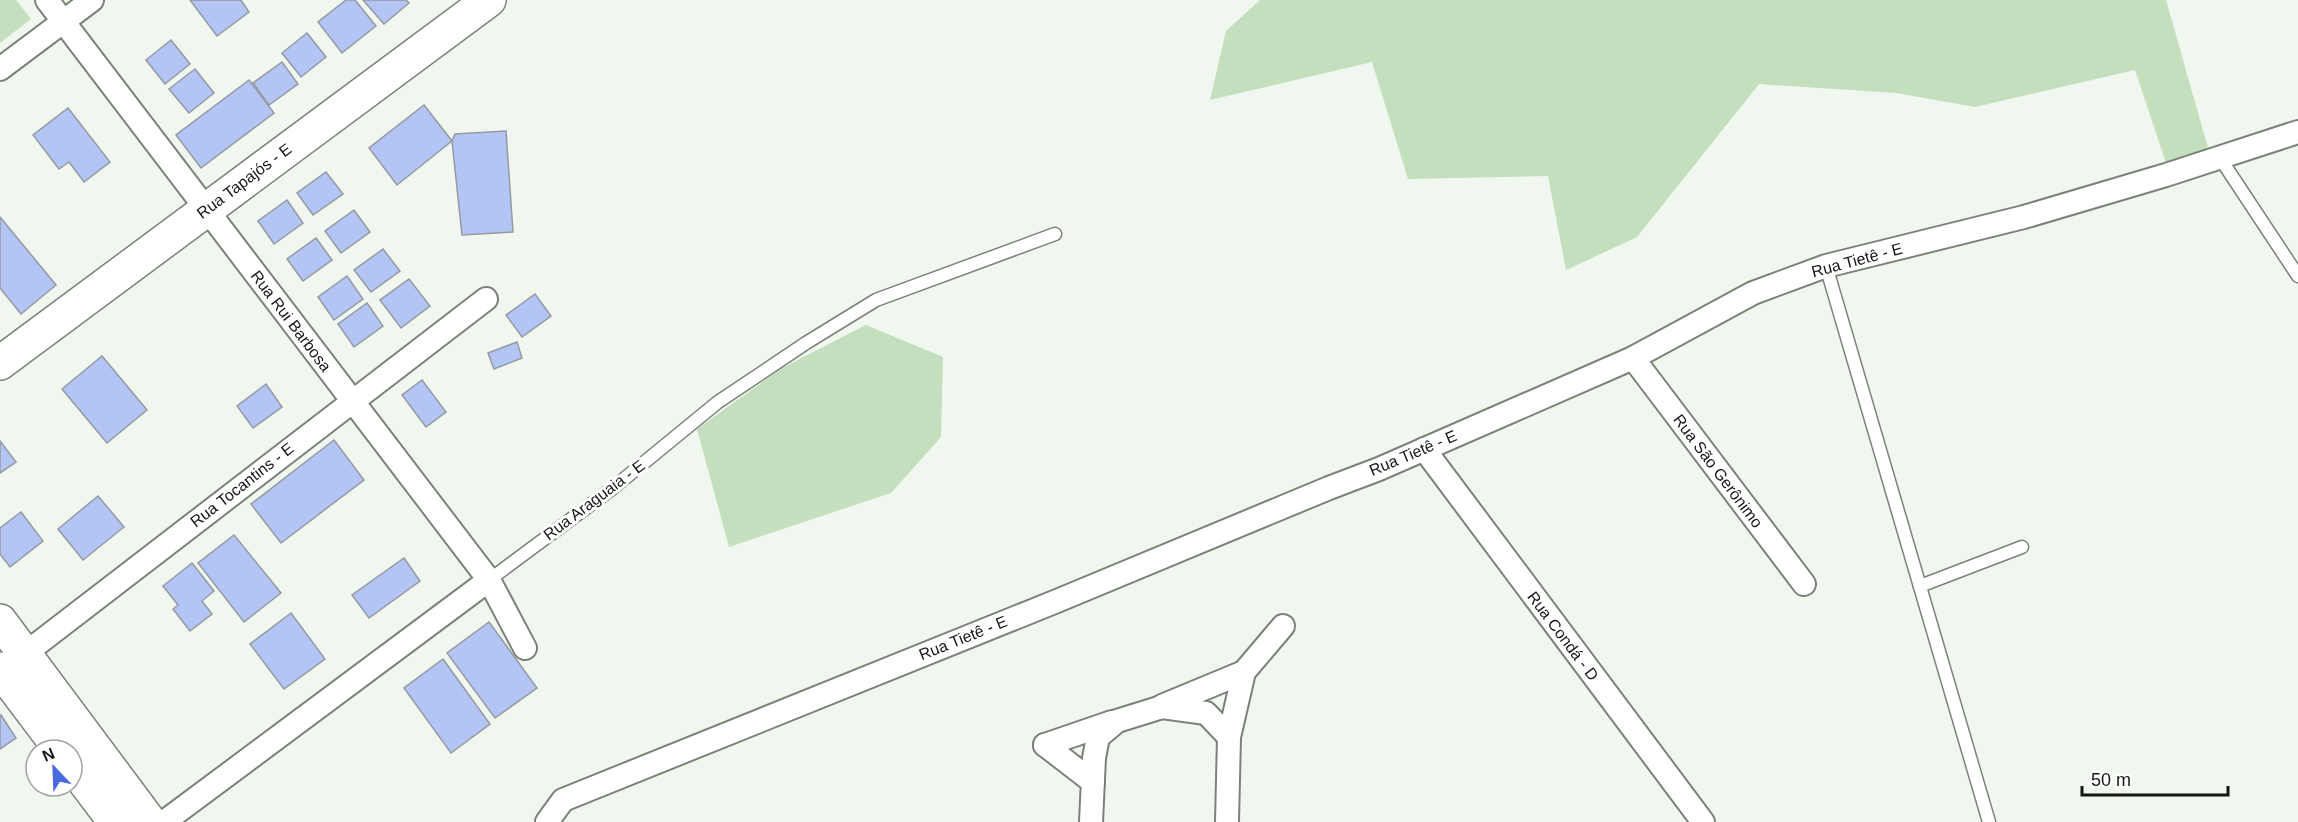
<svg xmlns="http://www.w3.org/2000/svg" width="2298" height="822" viewBox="0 0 2298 822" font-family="Arial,sans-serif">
	<rect width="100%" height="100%" fill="#f0f7ee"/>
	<g fill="#c3dfbe">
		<polygon points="0,0 16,0 31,19 0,43"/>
		<polygon points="1260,0 2166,0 2210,155 2168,169 2135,70 1975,107 1896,93 1759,84 1637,237 1566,270 1548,176 1408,179 1372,62 1210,100 1226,31"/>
		<polygon points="866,325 943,357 941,437 891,493 729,547 697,429 782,368"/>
	</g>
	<g fill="#b3c5f4" stroke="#9599a3" stroke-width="1.5">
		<polygon points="190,0 241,0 249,12 217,36"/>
		<polygon points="346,0 355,0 376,26 342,53 318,22"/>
		<polygon points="363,0 406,0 409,3 384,24"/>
		<polygon points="307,33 326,57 301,77 282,53"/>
		<polygon points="171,40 190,64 165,84 146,60"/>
		<polygon points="282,62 298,84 269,105 253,83"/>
		<polygon points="195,69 214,93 189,113 169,89"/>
		<polygon points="249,80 274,113 201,168 176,135"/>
		<polygon points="424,105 452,141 397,185 369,148"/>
		<polygon points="68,108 110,162 84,182 69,162 59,169 33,135"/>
		<polygon points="506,131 513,232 462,235 452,141 455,134"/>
		<polygon points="326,172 343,194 313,215 297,193"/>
		<polygon points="287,200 303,223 274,244 258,221"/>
		<polygon points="354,210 370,232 341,253 325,231"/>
		<polygon points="0,217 56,285 21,314 0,288"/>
		<polygon points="316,238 332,260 303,281 287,259"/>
		<polygon points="383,249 400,271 371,292 354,270"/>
		<polygon points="347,276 363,299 334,320 318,297"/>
		<polygon points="409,279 430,306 401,328 380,300"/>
		<polygon points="535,294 551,316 522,337 506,315"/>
		<polygon points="367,303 383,326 354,347 338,324"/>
		<polygon points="517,342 522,358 494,369 488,353"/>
		<polygon points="102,356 147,410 107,443 62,389"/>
		<polygon points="422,380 446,412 426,427 402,395"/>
		<polygon points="266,384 282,407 253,428 237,406"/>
		<polygon points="334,440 364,480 281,543 251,504"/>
		<polygon points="0,441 16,462 0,473"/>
		<polygon points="98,496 124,527 83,560 58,529"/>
		<polygon points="21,512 43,541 10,567 0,554 0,528"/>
		<polygon points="234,535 281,593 244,622 198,563"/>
		<polygon points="404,558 420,581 369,618 352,595"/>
		<polygon points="192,563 214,591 202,601 212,614 190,631 173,609 178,605 163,586"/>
		<polygon points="291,613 325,659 284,689 250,644"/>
		<polygon points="489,622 537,688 495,718 447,653"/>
		<polygon points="443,659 490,724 451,753 404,688"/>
		<polygon points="1,715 16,738 0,749 0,716"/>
	</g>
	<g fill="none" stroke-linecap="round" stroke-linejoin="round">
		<g stroke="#7b8279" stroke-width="15">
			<g id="lane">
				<polyline points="2220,158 2298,276"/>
				<polyline points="1826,266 1989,822"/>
				<polyline points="489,580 613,488 718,402 806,343 876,300 1055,234"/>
				<polyline points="1920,586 2022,547"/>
			</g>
		</g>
		<g stroke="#7b8279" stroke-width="26">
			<g id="street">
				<polyline points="47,0 489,580 525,648"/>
				<polyline points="0,69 92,0"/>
				<polyline points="1633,358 1804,584"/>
				<polyline points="1424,449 1703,822"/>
				<polyline points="14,662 486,299"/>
				<polyline points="1162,706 1244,672"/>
				<polyline points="1045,745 1112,722"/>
				<polyline points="1045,745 1093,782"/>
				<polyline points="164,822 489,580"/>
				<polyline points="547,822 563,800 1057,601 1329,488 1379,469 1633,358 1753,293 1826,266 2024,217 2166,175 2298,132"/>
				<polyline points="1091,822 1094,758 1098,737 1117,721 1162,707 1206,713 1229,737"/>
				<polyline points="1227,822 1229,737 1244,672 1283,626"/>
			</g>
		</g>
		<g stroke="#7b8279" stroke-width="36">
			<g id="secondary">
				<polyline points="0,363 489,0"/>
				<polyline points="0,621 150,822"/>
				<polyline points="0,669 61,750"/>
				<polyline points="72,765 115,822"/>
			</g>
		</g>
		<use href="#lane" stroke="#fff" stroke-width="12"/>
		<use href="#street" stroke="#fff" stroke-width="22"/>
		<use href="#secondary" stroke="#fff" stroke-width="33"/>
	</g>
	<g text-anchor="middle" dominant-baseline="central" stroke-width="6" stroke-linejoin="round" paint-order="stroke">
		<g font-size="16" fill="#141714" stroke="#fff">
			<text transform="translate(244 181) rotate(-37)">Rua Tapajós - E</text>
			<text transform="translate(1857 260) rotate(-15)">Rua Tietê - E</text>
			<text transform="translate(291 321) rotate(53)">Rua Rui Barbosa</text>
			<text transform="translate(1413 453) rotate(-23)">Rua Tietê - E</text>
			<text transform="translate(1718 471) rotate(53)">Rua São Gerônimo</text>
			<text transform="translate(242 485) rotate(-38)">Rua Tocantins - E</text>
			<text transform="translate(594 500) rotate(-37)">Rua Araguaia - E</text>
			<text transform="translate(1563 636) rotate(53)">Rua Condá - D</text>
			<text transform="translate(963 638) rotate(-22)">Rua Tietê - E</text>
		</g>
	</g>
	<g transform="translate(54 768) rotate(337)"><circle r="28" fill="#ffffff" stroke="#a1a2a1" stroke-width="1.5"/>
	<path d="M0-4.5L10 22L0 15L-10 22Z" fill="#4a6ade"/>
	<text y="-9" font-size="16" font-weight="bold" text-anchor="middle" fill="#141714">N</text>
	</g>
	<path d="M2082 786v9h146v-9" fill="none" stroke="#141714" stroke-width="3"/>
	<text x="2091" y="786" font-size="18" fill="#141714" stroke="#ffffff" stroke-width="4.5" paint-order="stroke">50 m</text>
</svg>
